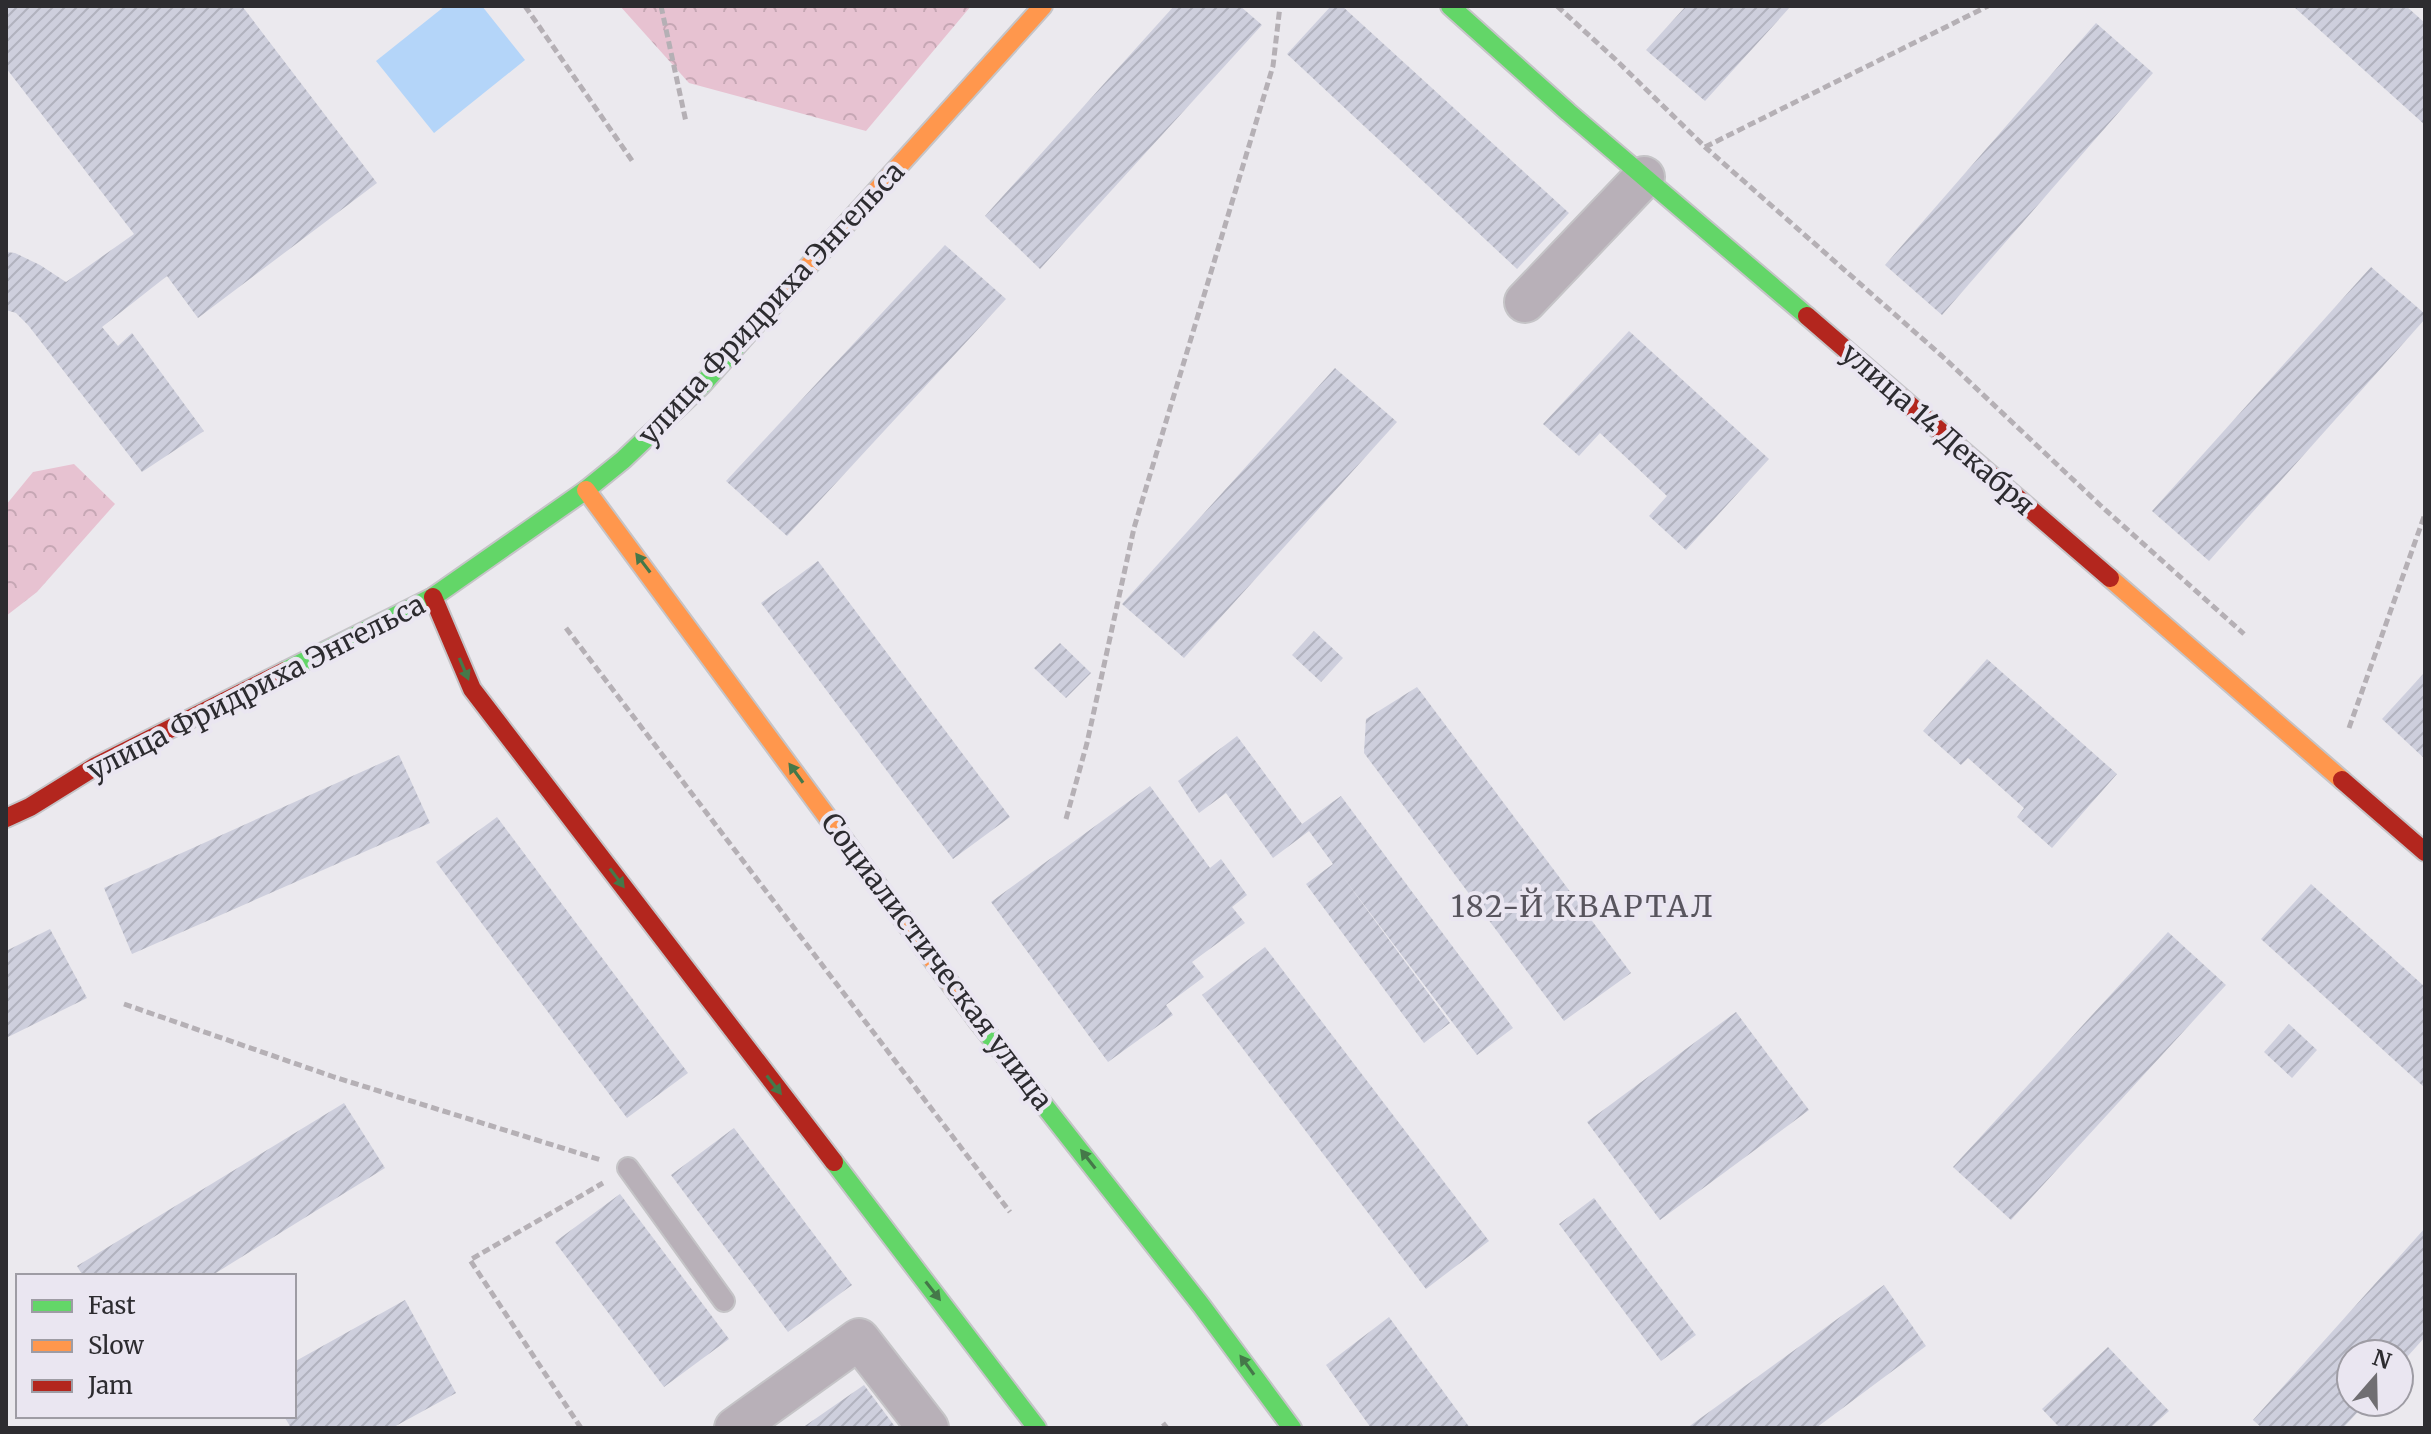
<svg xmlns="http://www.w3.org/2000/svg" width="2431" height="1434" viewBox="0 0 2431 1434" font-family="Merriweather,serif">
	<defs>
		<pattern id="forest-crowns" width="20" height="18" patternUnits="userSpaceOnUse" patternTransform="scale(2)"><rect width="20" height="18" fill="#e7c2d1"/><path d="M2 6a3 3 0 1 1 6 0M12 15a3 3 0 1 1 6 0" fill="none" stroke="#c6a7b4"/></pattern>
		<pattern id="building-hatch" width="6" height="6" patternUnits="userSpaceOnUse" patternTransform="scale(2)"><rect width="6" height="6" fill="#cecfdd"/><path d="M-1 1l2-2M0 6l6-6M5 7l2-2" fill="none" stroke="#b1b2be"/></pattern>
	</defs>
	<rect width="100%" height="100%" fill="#ebe9ee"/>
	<g fill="url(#forest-crowns)">
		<polygon points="620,6 971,6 866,131 689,83"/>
		<polygon points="74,464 115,504 37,592 6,616 6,505 33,472"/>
	</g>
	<polygon fill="#b4d5f9" points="445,6 482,6 525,60 434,133 376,61"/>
	<g fill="url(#building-hatch)">
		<polygon points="6,6 242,6 377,183 198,318 167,276 102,327 118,346 132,333 204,431 142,472 28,325 16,313 6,310 6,252 15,253 40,265 66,282 134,234 6,68"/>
		<polygon points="1174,6 1240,6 1262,25 1040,269 985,216"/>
		<polygon points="1331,6 1342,6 1569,213 1517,269 1287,54"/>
		<polygon points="1686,6 1791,6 1705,101 1646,50"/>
		<polygon points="2293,6 2406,6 2425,23 2425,125"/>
		<polygon points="2096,23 2153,73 1942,315 1885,265"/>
		<polygon points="945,245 1006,299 787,536 726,481"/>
		<polygon points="2371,267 2425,314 2425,319 2209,561 2152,511"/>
		<polygon points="1629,331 1769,459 1686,550 1649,516 1667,496 1600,433 1579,456 1543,424"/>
		<polygon points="1335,368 1397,422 1184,658 1122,604"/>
		<polygon points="818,561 1010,817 953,859 761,603"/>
		<polygon points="1314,631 1343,658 1321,682 1292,655"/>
		<polygon points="1060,643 1091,673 1066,698 1034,668"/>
		<polygon points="1987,659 2117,774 2052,848 2017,817 2024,808 1968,758 1961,765 1923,731"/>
		<polygon points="2425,672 2425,759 2382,719"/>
		<polygon points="1417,687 1631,973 1564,1021 1364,753 1366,719"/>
		<polygon points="1237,736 1302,824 1341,796 1513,1028 1477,1055 1343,877 1450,1023 1424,1043 1306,884 1333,864 1309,831 1273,858 1226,793 1199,813 1178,781"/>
		<polygon points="399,755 430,823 132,954 104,888"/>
		<polygon points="1150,786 1210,868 1221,859 1247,895 1232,907 1245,923 1192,962 1204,977 1166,1005 1173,1015 1108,1062 991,902"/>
		<polygon points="497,817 688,1073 627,1118 436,862"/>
		<polygon points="2311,884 2425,987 2425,1088 2261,939"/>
		<polygon points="50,929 87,998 6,1038 6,951"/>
		<polygon points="2168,932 2226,985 2011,1220 1953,1167"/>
		<polygon points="1265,947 1489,1241 1426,1289 1202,995"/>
		<polygon points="1736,1012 1809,1110 1660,1220 1587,1122"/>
		<polygon points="2289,1024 2317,1050 2292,1078 2264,1052"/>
		<polygon points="344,1103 385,1168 211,1276 83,1276 77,1266"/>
		<polygon points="734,1128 852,1285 788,1332 671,1175"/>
		<polygon points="620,1194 729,1339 664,1387 555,1242"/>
		<polygon points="1594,1198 1696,1335 1661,1361 1559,1224"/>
		<polygon points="2425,1228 2425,1337 2399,1366 2399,1354 2351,1354 2351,1402 2367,1402 2343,1428 2262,1428 2253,1420"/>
		<polygon points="1884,1285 1926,1346 1816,1428 1687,1428"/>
		<polygon points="405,1300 456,1393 392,1428 291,1428 284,1416 294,1416 294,1362"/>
		<polygon points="1389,1317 1470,1428 1371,1428 1326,1365"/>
		<polygon points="2108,1347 2169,1411 2150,1428 2060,1428 2042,1409"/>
		<polygon points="864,1385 896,1428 802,1428"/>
	</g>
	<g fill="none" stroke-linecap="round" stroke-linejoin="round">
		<g stroke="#c5c4c7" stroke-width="24">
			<polyline id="lane" points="628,1168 724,1301"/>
		</g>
		<g stroke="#c5c4c7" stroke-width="44">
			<g id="street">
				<polyline points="1525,302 1644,177"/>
				<polyline points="735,1428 859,1339 928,1428"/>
			</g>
		</g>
		<g stroke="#c5c4c7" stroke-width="22">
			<g id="fast">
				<polyline points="1450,6 1568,112 1807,316"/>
				<polyline points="285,671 433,597 586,490 623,460 702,385 759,321"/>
				<polyline points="977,1020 1201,1305 1292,1428"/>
				<polyline points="834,1162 1037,1428"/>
			</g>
		</g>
		<g stroke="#c5c4c7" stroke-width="22">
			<g id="slow">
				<polyline points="759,321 1043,6"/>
				<polyline points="586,490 977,1020"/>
				<polyline points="2110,578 2342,780"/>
			</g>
		</g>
		<g stroke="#c5c4c7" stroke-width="22">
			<g id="jam">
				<polyline points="1807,316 2110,578"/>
				<polyline points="433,597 472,689 834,1162"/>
				<polyline points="2342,780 2425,852"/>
				<polyline points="6,818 30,807 96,766 285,671"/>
			</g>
		</g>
		<g stroke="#b5b0b5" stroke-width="5" stroke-dasharray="8 4" stroke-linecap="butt">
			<polyline points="525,6 633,162"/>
			<polyline points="661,6 686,122"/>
			<polyline points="1557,6 1615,59 1705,147 1942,356 2100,505 2244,634"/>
			<polyline points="1705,147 1988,6"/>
			<polyline points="566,628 1010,1212"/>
			<polyline points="2349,728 2425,514"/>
			<polyline points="1066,819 1087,743 1134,528 1273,66 1280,6"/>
			<polyline points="124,1004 334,1077 601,1160"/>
			<polyline points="1163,1423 1167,1428"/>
			<polyline points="581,1428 470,1260 603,1183"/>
		</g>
		<use href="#lane" stroke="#b8b0b8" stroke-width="20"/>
		<use href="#street" stroke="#b8b0b8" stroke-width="40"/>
		<use href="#fast" stroke="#63d668" stroke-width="18"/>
		<use href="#slow" stroke="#ff974d" stroke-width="18"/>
		<use href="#jam" stroke="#b3261e" stroke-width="18"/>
	</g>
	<defs><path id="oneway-solid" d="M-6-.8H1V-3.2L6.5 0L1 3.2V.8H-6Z" transform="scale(2)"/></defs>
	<g fill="#457849">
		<use href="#oneway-solid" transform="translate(643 563) rotate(-127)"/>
		<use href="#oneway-solid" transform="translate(464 669) rotate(67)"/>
		<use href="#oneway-solid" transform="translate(796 773) rotate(-126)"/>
		<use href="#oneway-solid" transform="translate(617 878) rotate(53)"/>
		<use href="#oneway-solid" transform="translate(774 1085) rotate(52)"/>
		<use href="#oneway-solid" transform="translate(1088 1159) rotate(-128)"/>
		<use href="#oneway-solid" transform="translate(933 1291) rotate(52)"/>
		<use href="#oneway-solid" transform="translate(1247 1365) rotate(-126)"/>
	</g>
	<g text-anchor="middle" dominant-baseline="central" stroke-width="8" stroke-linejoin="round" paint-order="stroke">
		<g font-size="28" fill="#2d2c30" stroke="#eae6f1">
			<text transform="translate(771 303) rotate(-47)">улица Фридриха Энгельса</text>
			<text transform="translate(1938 429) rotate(41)">улица 14 Декабря</text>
			<text transform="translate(256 687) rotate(-27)">улица Фридриха Энгельса</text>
			<text transform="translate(937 961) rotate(53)">Социалистическая улица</text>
		</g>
		<g font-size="30" letter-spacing="2" fill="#58555e" stroke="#eae6f1">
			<text x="1583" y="906">182-Й КВАРТАЛ</text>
		</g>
	</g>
	<rect width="2431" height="1434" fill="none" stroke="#2d2c30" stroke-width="16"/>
	<rect x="16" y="1274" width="280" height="144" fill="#eae6f1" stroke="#9e9ca4" stroke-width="2"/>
	<rect x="32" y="1300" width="40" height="12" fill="#63d668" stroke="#9e9ca4" stroke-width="2"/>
	<text x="88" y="1314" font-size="24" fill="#2d2c30">Fast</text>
	<rect x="32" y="1340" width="40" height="12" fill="#ff974d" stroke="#9e9ca4" stroke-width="2"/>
	<text x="88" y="1354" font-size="24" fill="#2d2c30">Slow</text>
	<rect x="32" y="1380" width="40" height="12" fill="#b3261e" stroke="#9e9ca4" stroke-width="2"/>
	<text x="88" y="1394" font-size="24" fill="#2d2c30">Jam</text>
	<g transform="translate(2375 1378) rotate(20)"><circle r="38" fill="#eae6f1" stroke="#9e9ca4" stroke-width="2"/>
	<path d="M0-6L14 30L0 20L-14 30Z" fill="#706e72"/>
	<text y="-12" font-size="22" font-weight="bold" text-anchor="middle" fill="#2d2c30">N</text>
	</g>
</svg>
